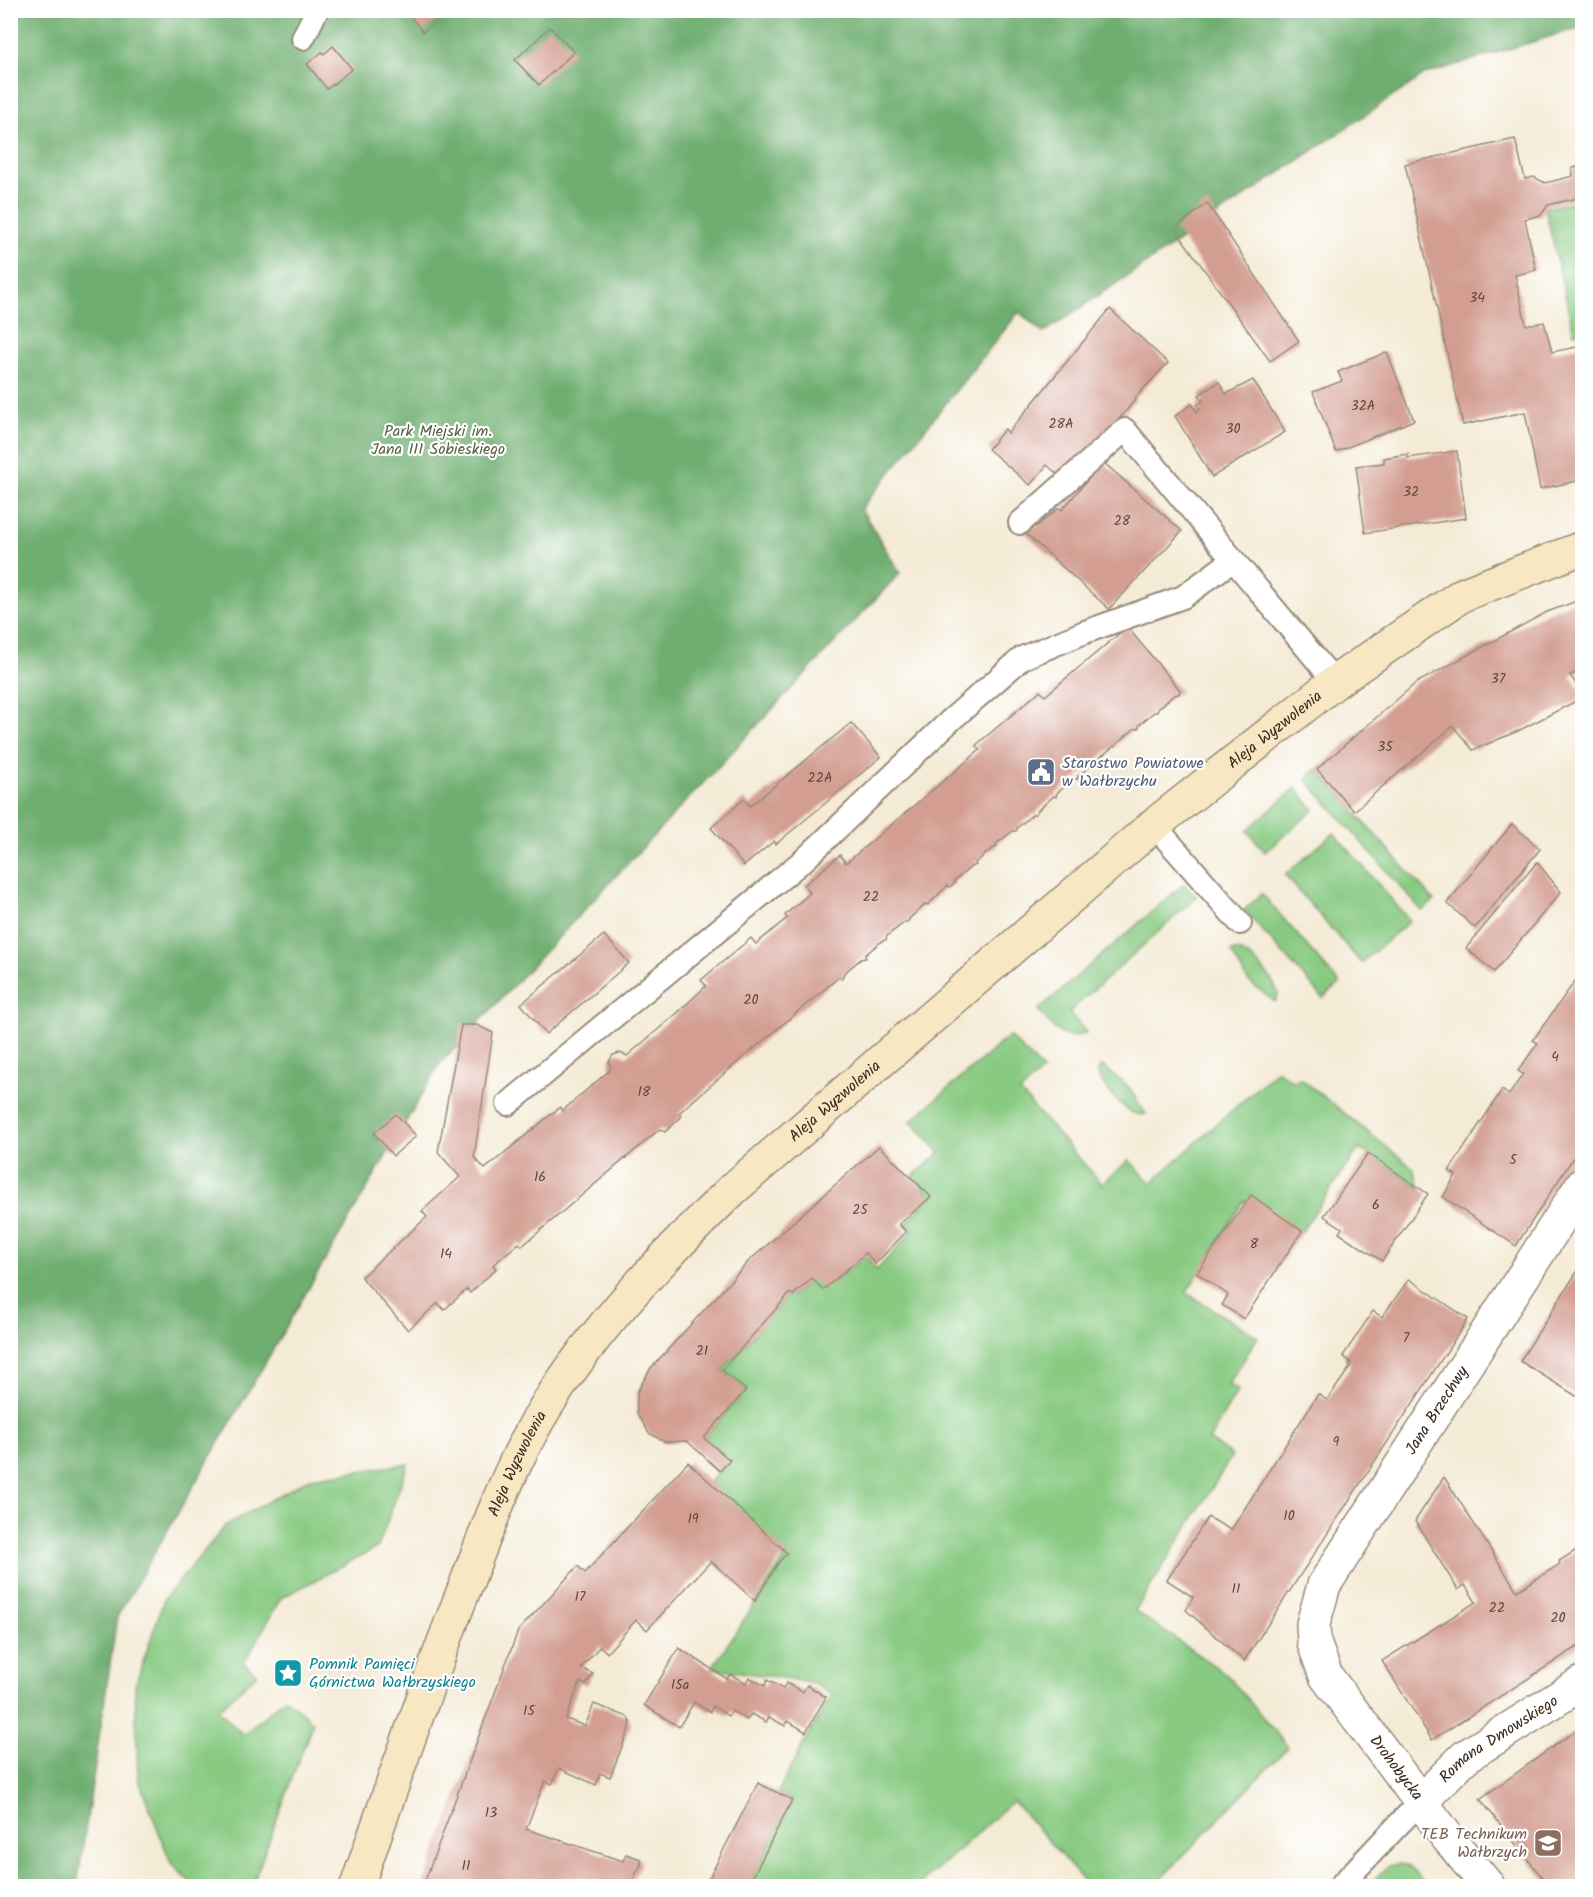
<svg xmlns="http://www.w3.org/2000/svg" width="1593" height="1897" viewBox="0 0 1593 1897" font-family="Kalam,sans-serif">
	<rect width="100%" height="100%" fill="#fff"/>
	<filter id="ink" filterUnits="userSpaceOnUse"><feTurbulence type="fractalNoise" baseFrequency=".0167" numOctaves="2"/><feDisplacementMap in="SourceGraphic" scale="12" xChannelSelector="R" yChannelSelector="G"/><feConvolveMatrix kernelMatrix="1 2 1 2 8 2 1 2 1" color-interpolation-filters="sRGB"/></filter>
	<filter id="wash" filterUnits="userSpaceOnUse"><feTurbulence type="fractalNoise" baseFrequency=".008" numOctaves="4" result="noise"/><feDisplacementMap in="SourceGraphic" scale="24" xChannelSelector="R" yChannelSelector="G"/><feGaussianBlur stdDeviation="1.35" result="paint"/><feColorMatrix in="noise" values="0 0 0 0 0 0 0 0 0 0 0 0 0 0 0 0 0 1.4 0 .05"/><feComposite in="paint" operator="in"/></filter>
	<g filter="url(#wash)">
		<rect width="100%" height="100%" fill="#f4ebd6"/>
		<g fill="#88ca82" stroke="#627a50" stroke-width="1.5">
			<polygon points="1582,200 1582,331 1574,333 1545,208"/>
			<polygon points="1317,769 1434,901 1422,911 1306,779"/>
			<polygon points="1296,788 1314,810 1265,852 1247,830"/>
			<polygon points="1334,833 1410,921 1361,963 1285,875"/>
			<path d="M 1184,884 L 1197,897 L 1069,1012 L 1086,1032 C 1063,1045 1053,1027 1038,1010 Z"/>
			<polygon points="1262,894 1340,984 1323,998 1244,910"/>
			<path d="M 1235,951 C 1250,951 1276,981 1278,995 L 1275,1002 L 1248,981 L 1231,952 Z"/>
			<polygon points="1009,1036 1043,1070 1020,1092 1102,1184 1129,1160 1151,1183 1277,1070 1294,1082 1300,1078 1413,1168 1421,1189 1359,1148 1299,1235 1244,1201 1186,1293 1258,1337 1228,1385 1238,1390 1209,1440 1232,1456 1135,1611 1226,1674 1288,1747 1157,1883 1160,1886 1088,1886 1013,1801 918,1886 748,1886 792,1800 778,1792 807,1737 832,1695 810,1682 712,1668 787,1555 709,1483 729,1460 704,1438 746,1390 722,1370 790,1293 793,1295 812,1277 823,1289 866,1256 877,1270 912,1231 905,1224 931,1196 913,1176 940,1153 911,1121"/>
			<path d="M 1101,1065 L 1128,1086 L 1146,1114 C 1129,1120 1107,1090 1099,1077 L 1098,1072 Z"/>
			<polygon points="408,1464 378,1547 281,1598 244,1663 257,1674 218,1710 243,1735 285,1698 313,1722 252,1886 194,1886 171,1863 138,1778 135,1686 164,1599 226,1525 310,1478"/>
			<polygon points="1397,1864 1407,1865 1427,1886 1368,1886 1388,1866"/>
		</g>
		<polygon fill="#6eae70" stroke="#546c47" stroke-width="1.5" points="11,11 1582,11 1582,27 1426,74 1043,333 1019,312 861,509 900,573 439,1065 117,1617 77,1886 11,1886"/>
		<g id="blocks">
			<g fill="#d39e91">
				<polygon points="405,10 449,10 423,32"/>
				<polygon points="550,27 574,52 539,85 515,60"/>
				<polygon points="333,46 352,69 327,89 307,64 322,52 324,54"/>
				<polygon points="1515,139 1525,179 1534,177 1545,183 1573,176 1572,168 1582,166 1582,197 1548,205 1541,215 1525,219 1536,270 1515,275 1526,325 1544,322 1552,352 1582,346 1582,480 1540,489 1525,412 1463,425 1405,164"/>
				<polygon points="1207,203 1299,341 1270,361 1175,229"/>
				<polygon points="1110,309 1168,363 1135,398 1136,399 1066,482 1047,465 1030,485 988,449 1005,429 1008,433"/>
				<polygon points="1387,352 1414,420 1336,452 1313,392 1342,381 1338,372"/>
				<polygon points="1253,380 1285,432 1212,477 1175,416 1192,404 1197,412 1200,410 1197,405 1203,401 1199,395 1219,382 1226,394"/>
				<polygon points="1457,451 1466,518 1365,533 1356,466 1384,463 1384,458 1408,454 1408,458"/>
				<polygon points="1103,462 1182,531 1109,609 1024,532 1033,524 1036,527 1059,508 1062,510"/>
				<polygon points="1582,599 1582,671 1570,675 1582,693 1582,698 1518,731 1473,750 1453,726 1354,811 1317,769 1416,683 1547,612"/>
				<polygon points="1127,627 1180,690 1179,694 1174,695 1159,708 1157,712 1154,712 1139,725 1139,728 1134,729 1119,742 1116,746 1114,746 1098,759 1096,763 1094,763 1078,776 1078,779 1074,779 1057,793 1056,797 1054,796 1038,810 1036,814 1033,814 1018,827 1016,831 1013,831 996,844 997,847 992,849 975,863 976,865 971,867 954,881 955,883 950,887 947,886 928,905 926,904 910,918 907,923 905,922 887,936 886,940 882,941 865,955 866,958 861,959 844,973 842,978 839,977 725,1073 679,1113 681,1116 680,1118 665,1132 660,1129 522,1246 519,1243 493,1265 496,1269 470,1293 467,1289 444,1310 438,1303 408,1330 361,1277 427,1217 422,1211 460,1177 438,1152 461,1025 477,1025 493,1033 474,1157 485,1169 560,1107 562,1111 611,1069 609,1062 613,1055 620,1053 627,1056 675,1015 706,986 701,980 751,938 756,944 787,918 785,915 810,893 804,885 840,855 846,863 980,750 976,745 1040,691 1045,696"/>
				<polygon points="851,723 881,757 776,844 774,841 744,866 711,828 744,799 750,806"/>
				<polygon points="1512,824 1540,849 1475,928 1447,903"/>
				<polygon points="1537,862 1561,892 1494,972 1466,948"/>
				<polygon points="604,935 629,963 546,1034 521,1004"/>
				<polygon points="1575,981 1582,987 1582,1144 1516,1246 1443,1197 1456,1175 1449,1171 1502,1090 1509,1095 1523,1074 1518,1071 1538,1043 1533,1040"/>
				<polygon points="396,1114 416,1136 393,1156 374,1133"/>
				<polygon points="879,1146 931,1197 899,1224 906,1232 875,1264 866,1253 823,1290 812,1278 793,1295 790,1293 722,1370 746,1390 704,1438 730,1460 720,1471 687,1441 665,1442 649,1433 637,1413 637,1392 651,1368 749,1261"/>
				<polygon points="1368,1153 1428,1194 1382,1261 1339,1233 1342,1228 1324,1216"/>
				<polygon points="1251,1195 1302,1231 1244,1319 1222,1305 1228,1295 1197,1273"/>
				<polygon points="1582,1264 1582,1396 1581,1399 1520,1361"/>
				<polygon points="1409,1279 1468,1319 1244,1661 1186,1610 1193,1597 1167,1580 1208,1517 1231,1530 1318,1394 1327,1400 1351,1366 1349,1365 1351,1362 1343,1356 1373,1311 1382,1317"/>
				<polygon points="688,1462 787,1553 778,1563 755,1601 711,1561 647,1630 636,1620 607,1653 600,1646 581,1668 593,1674 586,1685 580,1682 566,1719 585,1726 594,1704 628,1717 631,1724 610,1777 600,1773 596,1785 559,1768 552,1784 545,1781 526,1829 623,1861 626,1854 641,1859 641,1865 629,1886 423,1886 518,1631 578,1566 585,1573"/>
				<polygon points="1444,1477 1517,1591 1560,1564 1559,1561 1578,1549 1580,1552 1582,1550 1582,1644 1432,1740 1382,1661 1476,1602 1465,1585 1458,1590 1415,1521"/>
				<polygon points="679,1648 727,1679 730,1674 746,1683 749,1677 765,1686 767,1680 783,1689 786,1683 803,1692 807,1685 826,1697 806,1732 788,1721 785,1726 769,1717 766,1722 751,1714 747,1720 732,1711 728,1716 713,1706 710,1712 694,1702 679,1727 644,1705"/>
				<polygon points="1582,1726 1582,1886 1549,1886 1480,1799"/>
				<polygon points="758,1783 792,1800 748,1886 705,1886"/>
			</g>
		</g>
	</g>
	<g filter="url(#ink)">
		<use href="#blocks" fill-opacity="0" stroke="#988a7a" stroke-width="1.5"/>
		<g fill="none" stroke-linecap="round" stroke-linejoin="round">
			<g stroke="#988a7a" stroke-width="26">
				<g id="lane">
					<polyline points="303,38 317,10"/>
					<polyline points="1020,523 1125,430 1335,682"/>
					<polyline points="1154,825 1240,923"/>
					<polyline points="508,1104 806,858 952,719 1022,658 1085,632 1183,597 1233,560"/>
					<polyline points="1340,1886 1421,1801"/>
				</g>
			</g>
			<g stroke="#988a7a" stroke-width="36">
				<g id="street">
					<path id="s1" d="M 1421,1801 L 1465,1757 L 1582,1683"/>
					<path id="s2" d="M 1488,1886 L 1448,1838 L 1326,1676 L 1314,1643 L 1313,1624 L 1324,1585 L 1582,1185"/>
				</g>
			</g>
			<g stroke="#988a7a" stroke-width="36">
				<g id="secondary">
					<path id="s3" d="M 357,1886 C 392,1786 426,1686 465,1587 C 489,1525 511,1462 547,1405 C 598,1324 665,1255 733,1189 L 1154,825 L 1335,682 L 1462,595 L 1582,548"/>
				</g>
			</g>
			<use href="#lane" stroke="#fff" stroke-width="22"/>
			<use href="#street" stroke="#fff" stroke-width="33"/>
			<use href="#secondary" stroke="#f7e8c3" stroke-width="33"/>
		</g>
	</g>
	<defs>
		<g id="civic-square" transform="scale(1.5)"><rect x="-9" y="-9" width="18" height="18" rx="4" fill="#5c6f8a" stroke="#fff"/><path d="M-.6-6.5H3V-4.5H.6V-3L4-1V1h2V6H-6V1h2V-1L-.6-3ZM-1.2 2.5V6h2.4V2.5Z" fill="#fff"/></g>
		<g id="sight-square" transform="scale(1.5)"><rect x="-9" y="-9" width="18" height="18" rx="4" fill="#0f9aa8" stroke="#fff"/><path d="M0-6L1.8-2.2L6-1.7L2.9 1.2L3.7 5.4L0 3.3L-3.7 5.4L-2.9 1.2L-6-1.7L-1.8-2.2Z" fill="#fff"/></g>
		<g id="school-square" transform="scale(1.5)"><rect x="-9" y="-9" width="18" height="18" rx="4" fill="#8d6e63" stroke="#fff"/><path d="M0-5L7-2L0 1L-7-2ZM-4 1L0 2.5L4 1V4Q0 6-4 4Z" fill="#fff"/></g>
	</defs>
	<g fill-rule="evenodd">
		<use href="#civic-square" x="1041" y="772"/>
		<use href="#sight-square" x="288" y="1673"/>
		<use href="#school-square" x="1548" y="1843"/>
	</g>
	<g text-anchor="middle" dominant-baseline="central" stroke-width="4.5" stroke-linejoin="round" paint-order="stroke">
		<g font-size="14" fill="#61473b">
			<text x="1477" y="298">34</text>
			<text x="1363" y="406">32A</text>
			<text x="1061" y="424">28A</text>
			<text x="1233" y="429">30</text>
			<text x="1411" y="492">32</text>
			<text x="1122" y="521">28</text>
			<text x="1498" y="679">37</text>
			<text x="1385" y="747">35</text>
			<text x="820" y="778">22A</text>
			<text x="871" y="897">22</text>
			<text x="751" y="1000">20</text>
			<text x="1555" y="1057">4</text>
			<text x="644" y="1092">18</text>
			<text x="1513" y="1160">5</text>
			<text x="540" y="1177">16</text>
			<text x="1376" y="1205">6</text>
			<text x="860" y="1210">25</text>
			<text x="1254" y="1244">8</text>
			<text x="446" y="1254">14</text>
			<text x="1406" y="1338">7</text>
			<text x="702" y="1351">21</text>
			<text x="1336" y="1442">9</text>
			<text x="1289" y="1516">10</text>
			<text x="693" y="1519">19</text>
			<text x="1236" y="1589">11</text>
			<text x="580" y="1597">17</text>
			<text x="1497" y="1608">22</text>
			<text x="1558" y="1618">20</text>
			<text x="680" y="1685">15a</text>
			<text x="529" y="1711">15</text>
			<text x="491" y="1813">13</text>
			<text x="466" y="1866">11</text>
		</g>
		<g font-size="16" fill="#566241" stroke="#fff">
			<text x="438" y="431">Park Miejski im.<tspan x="438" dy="18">Jana III Sobieskiego</tspan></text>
		</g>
		<g font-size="16" fill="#3b2a1e" stroke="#fff">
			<text stroke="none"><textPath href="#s3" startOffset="1514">Aleja Wyzwolenia</textPath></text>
			<text stroke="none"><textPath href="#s3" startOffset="938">Aleja Wyzwolenia</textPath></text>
			<text stroke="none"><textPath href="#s2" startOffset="568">Jana Brzechwy</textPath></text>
			<text stroke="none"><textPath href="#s3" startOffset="452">Aleja Wyzwolenia</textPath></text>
			<text stroke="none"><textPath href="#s1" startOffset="100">Romana Dmowskiego</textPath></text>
			<text transform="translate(1396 1768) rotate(53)">Drohobycka</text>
		</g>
		<g font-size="16" fill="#4e5e75" stroke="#fff" text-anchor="start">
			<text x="1062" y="763">Starostwo Powiatowe<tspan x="1062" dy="18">w Wałbrzychu</tspan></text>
		</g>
		<g font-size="16" fill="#0d838f" stroke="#fff" text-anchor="start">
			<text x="309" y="1664">Pomnik Pamięci<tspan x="309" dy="18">Górnictwa Wałbrzyskiego</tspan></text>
		</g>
		<g font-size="16" fill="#785e54" stroke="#fff" text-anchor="end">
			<text x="1527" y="1834">TEB Technikum<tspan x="1527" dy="18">Wałbrzych</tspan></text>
		</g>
	</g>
	<rect width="1593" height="1897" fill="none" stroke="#fff" stroke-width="36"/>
</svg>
